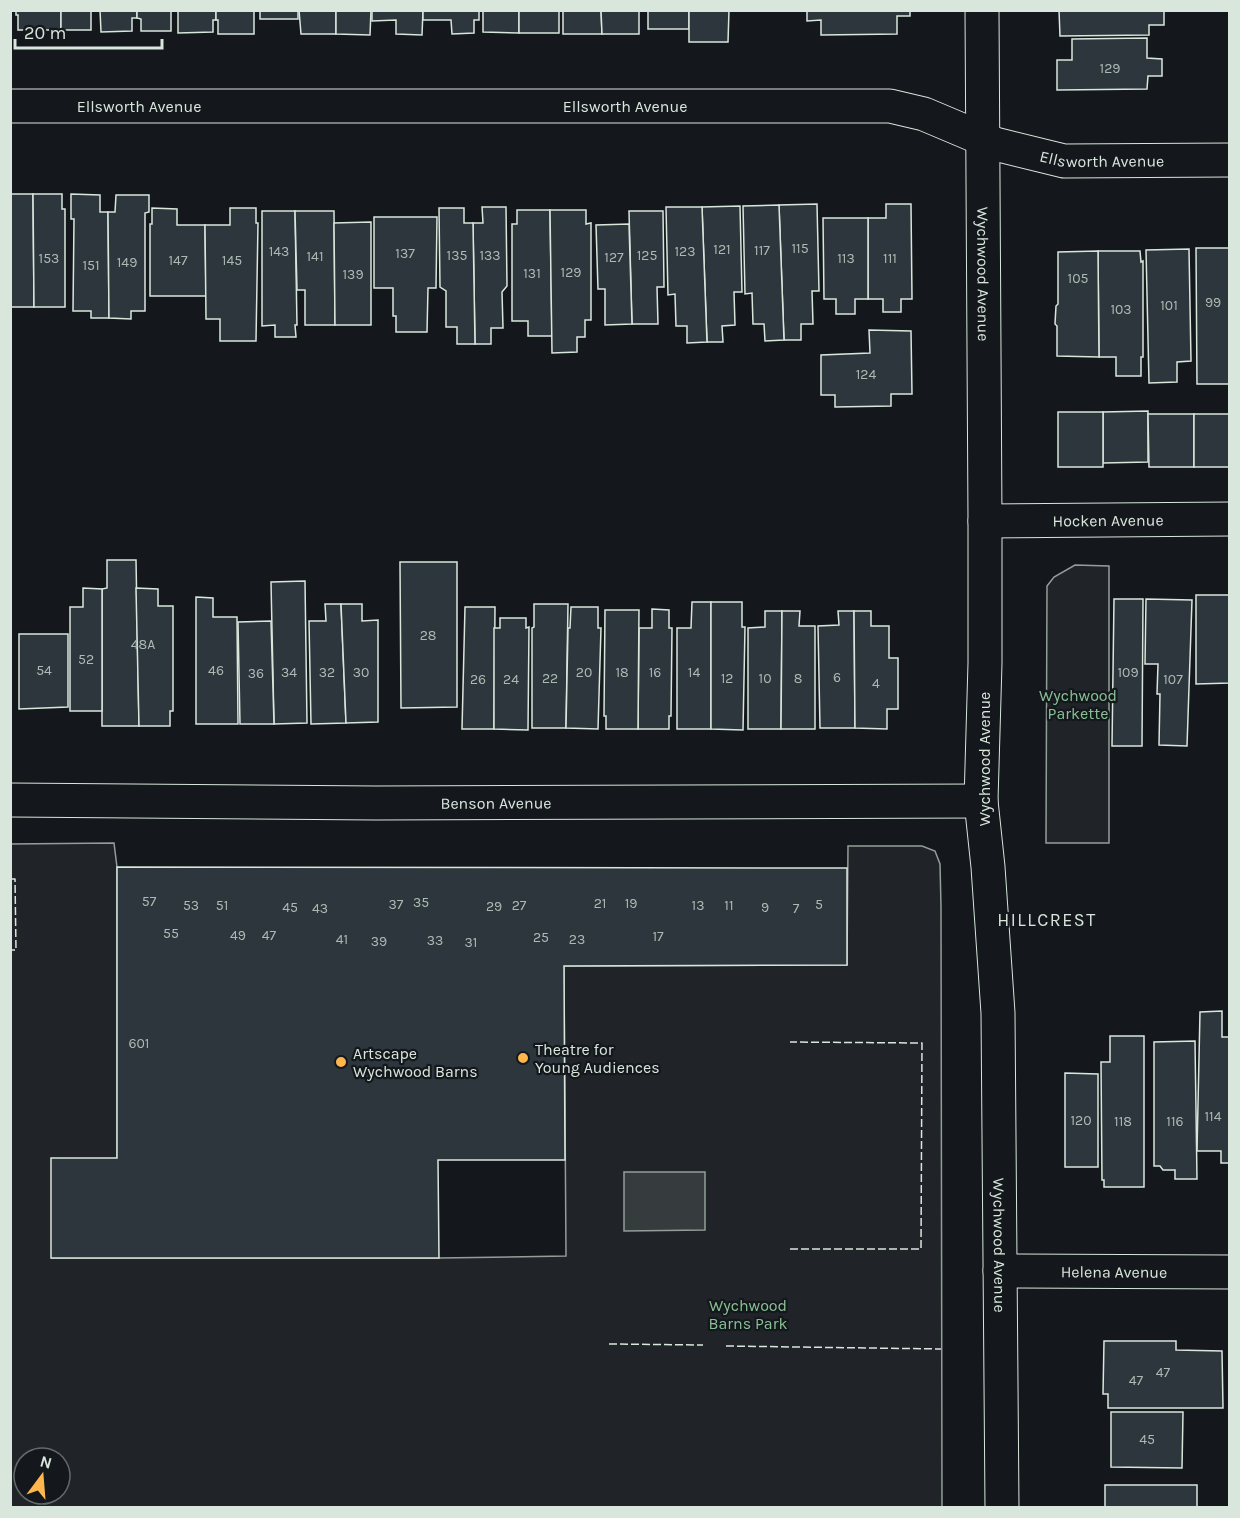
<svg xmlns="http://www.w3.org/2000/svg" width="1240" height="1518" viewBox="0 0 1240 1518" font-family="Karla,sans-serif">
	<rect width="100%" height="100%" fill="#14181c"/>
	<g fill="#202428" stroke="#939e99" stroke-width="1.5" fill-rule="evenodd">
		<polygon points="1075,565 1109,566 1109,843 1046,843 1047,586 1054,577"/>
		<path d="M 114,843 L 117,867 L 117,1158 L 52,1258 L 439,1258 L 566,1256 L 564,966 L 847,965 L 848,846 L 922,846 L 935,851 L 940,864 L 941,907 L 942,1507 L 11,1507 L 10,844 ZM 24,1458 L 60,1458 L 60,1494 L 24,1494 Z"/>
	</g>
	<polygon fill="#363b3e" stroke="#939e99" stroke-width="1.5" points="624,1172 705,1172 705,1230 624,1231"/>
	<g fill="#2c363c" stroke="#d8e6dc" stroke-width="1.5">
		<polygon points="16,10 61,10 61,30 18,30 18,15 16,15"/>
		<rect x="61" y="10" width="30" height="20"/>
		<polygon points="100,10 137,10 137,18 132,18 132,31 101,32"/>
		<polygon points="137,10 171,10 171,31 141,31 141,19 137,18"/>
		<polygon points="178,10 216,10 216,20 213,20 213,32 178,33"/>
		<polygon points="216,10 254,10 254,34 218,34 218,20 216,20"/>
		<rect x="260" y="10" width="38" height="9"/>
		<polygon points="299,10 336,10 336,34 301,34"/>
		<polygon points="336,10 371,10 370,35 336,34"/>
		<polygon points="372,10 423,10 422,35 396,34 396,20 372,21"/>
		<polygon points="423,10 479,10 479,20 474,20 474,33 452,34 451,20 423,20"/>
		<polygon points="483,10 519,10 519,33 483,32"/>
		<rect x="519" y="10" width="40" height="23"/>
		<polygon points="563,10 601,10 602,34 563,34"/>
		<polygon points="601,10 639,10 639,34 602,34"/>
		<rect x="648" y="10" width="41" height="19"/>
		<polygon points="689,10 729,10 728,42 689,42"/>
		<polygon points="807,10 910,10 910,16 897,16 897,34 821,35 821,20 807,21"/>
		<polygon points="1059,10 1164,10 1164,25 1149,25 1149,35 1060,36"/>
		<polygon points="1147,38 1147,58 1162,59 1162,76 1148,76 1147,89 1057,90 1057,60 1072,60 1072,39"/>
		<polygon points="10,194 33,194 34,307 10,307"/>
		<polygon points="33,194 62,194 62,209 65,209 65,307 34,307"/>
		<polygon points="71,194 100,195 100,212 108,212 109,318 91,318 91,311 73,311 74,219 71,219"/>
		<polygon points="116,195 149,195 149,212 145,213 145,311 131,311 131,319 109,318 108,212 115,212"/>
		<polygon points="817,204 819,291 812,291 813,324 801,324 801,340 784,340 779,205"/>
		<polygon points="886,204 911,204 912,299 901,299 901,312 883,312 883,299 868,299 868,218 886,218"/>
		<polygon points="779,205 784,340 765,341 764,324 753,324 752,293 745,294 743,206"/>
		<polygon points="740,206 742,292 734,292 735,325 722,326 723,342 707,342 702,207"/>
		<polygon points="482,207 506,207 507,286 502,292 503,328 491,328 491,344 475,344 473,223 483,223"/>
		<polygon points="666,207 702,207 707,342 687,343 687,326 676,326 675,294 668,295"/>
		<polygon points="152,208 177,209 177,225 205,225 206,296 150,296 150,224 152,224"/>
		<polygon points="230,208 256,208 256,223 258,223 256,341 220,341 220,319 206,319 205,225 230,225"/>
		<polygon points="439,208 464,208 464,223 473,223 475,344 457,344 457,327 446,327 446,291 440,287"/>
		<polygon points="517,210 550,210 552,336 528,336 528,321 512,321 512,224 517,224"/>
		<polygon points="550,210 586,210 586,224 591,223 591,320 585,320 585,337 577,337 577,352 552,353"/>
		<polygon points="262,211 295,211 297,325 295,325 296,337 275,337 275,325 262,326"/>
		<polygon points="295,211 334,211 335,325 305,325 305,290 297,290"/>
		<polygon points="629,211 663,211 664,287 657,287 658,324 632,324"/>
		<polygon points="374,217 437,217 436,288 428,288 427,332 396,332 396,316 393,316 393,288 374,288"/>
		<polygon points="823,218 868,218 868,299 855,299 855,314 836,314 836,299 824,299"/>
		<polygon points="371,222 371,325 335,325 334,223"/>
		<polygon points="629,224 632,324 605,325 605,289 598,289 596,225"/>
		<polygon points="1196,248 1230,248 1230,384 1197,384"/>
		<polygon points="1189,249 1191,361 1177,362 1177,382 1149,383 1146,250"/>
		<polygon points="1098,251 1140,251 1141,262 1143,261 1143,357 1141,357 1141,376 1116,376 1116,357 1099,357"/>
		<polygon points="1098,251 1099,357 1057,356 1057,326 1055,324 1056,306 1058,304 1058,252"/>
		<polygon points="869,330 911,331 912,394 891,394 891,406 835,407 835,395 821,395 821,355 870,353"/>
		<polygon points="1148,411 1148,462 1103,463 1103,412"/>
		<rect x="1058" y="412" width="45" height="55"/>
		<polygon points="1148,414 1194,414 1194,467 1149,467"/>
		<rect x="1194" y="414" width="36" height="53"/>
		<polygon points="107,560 136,560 139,726 102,726 102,589 107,588"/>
		<polygon points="400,562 457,562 457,707 401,708"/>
		<polygon points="305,581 307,723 274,724 271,582"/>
		<polygon points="83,588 102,589 102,711 70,711 70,607 83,607"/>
		<polygon points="136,588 158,589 158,606 173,606 173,711 170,711 170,726 139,726"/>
		<polygon points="1196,595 1230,595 1230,683 1196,684"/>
		<polygon points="196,597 213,598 213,617 237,617 238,724 196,724"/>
		<polygon points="1114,599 1143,599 1142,746 1112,746"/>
		<polygon points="1146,599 1192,600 1187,746 1159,745 1160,694 1157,694 1158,664 1145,664"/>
		<polygon points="692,602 711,602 711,729 677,729 677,628 691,628"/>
		<polygon points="711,602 742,602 742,627 745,627 743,730 711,729"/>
		<polygon points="325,604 341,604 346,723 311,724 309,621 326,621"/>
		<polygon points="341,604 362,604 362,621 378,620 378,722 346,723"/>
		<polygon points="534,604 568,604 566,728 532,728 532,628 534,627"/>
		<polygon points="465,607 495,607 494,729 462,729"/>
		<polygon points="571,607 598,607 598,628 601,628 598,729 566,728 568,628 570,628"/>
		<polygon points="652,609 669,610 669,628 672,628 671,716 669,716 669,729 638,729 639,628 652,628"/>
		<polygon points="605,610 639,610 638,729 606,729 606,716 604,716"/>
		<polygon points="765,611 782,611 781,729 748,729 748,628 765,627"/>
		<polygon points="782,611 800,611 799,626 815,626 815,729 781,729"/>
		<polygon points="838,611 854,611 855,728 820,728 818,626 839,625"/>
		<polygon points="854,611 871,611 871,626 889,626 889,658 898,658 898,709 887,709 887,729 855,728"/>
		<polygon points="500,618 526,618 526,628 529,627 528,730 494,729 494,628 500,628"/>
		<polygon points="271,621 274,724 240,724 238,622"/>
		<polygon points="19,634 68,634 68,707 19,709"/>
		<polygon points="117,867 847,868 847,965 564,966 565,1160 438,1160 439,1258 51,1258 51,1158 117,1158"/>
		<polygon points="1222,1011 1222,1037 1230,1037 1230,1163 1221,1163 1221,1151 1197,1151 1200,1012"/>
		<polygon points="1110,1036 1144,1036 1144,1187 1104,1187 1104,1180 1102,1180 1101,1062 1110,1062"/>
		<polygon points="1195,1041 1197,1179 1175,1179 1175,1170 1163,1170 1160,1166 1154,1166 1154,1042"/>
		<polygon points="1065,1073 1098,1074 1098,1167 1065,1167"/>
		<polygon points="1104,1341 1176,1341 1176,1350 1222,1351 1223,1408 1108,1408 1108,1394 1103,1394"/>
		<polygon points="1111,1412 1183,1412 1182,1468 1111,1467"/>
		<rect x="1105" y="1485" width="92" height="23"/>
	</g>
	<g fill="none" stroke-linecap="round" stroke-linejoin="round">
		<g stroke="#d8e6dc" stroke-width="35">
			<g id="minor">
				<path id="s1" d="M 982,10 L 985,521 L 985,663 L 981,801 L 988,867 L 998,1013 L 1002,1508"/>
				<path id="s2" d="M 10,106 L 890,106 L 924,114 L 995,144 L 1064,161 L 1230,160"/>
				<path id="s3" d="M 985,521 L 1230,519"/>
				<path id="s4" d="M 10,800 L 376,803 L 981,801"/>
				<path id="s5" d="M 1000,1271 L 1230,1272"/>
			</g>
		</g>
		<use href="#minor" stroke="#14181c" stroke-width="33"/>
		<g stroke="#d8e6dc" stroke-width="1.5" stroke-dasharray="8 3" stroke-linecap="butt">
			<polyline points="10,879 15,879 16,950 10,950"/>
			<polyline points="790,1249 921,1249 922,1043 790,1042"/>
			<polyline points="10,1250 11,1250"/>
			<polyline points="609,1344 703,1345"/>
			<polyline points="726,1346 941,1349"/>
			<polyline points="10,1347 10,1363"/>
		</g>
	</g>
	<g fill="#ffb74d" stroke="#14181c" stroke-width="2">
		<circle cx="523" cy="1058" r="6"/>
		<circle cx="341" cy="1062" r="6"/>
	</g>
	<g text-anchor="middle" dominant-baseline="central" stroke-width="4.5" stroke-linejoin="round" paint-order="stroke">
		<g font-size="14" fill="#adbab4">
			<text x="1110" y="68">129</text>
			<text x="800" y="248">115</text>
			<text x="722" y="249">121</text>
			<text x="762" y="250">117</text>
			<text x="279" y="251">143</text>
			<text x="685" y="251">123</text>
			<text x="405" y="253">137</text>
			<text x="457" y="255">135</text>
			<text x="490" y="255">133</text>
			<text x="647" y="255">125</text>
			<text x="315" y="256">141</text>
			<text x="614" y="257">127</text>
			<text x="49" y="258">153</text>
			<text x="846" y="258">113</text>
			<text x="890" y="258">111</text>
			<text x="178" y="260">147</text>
			<text x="232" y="260">145</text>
			<text x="127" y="262">149</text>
			<text x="91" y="265">151</text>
			<text x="571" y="272">129</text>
			<text x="532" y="273">131</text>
			<text x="353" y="274">139</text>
			<text x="1078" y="278">105</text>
			<text x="1213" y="302">99</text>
			<text x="1169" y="305">101</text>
			<text x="1121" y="309">103</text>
			<text x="866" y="374">124</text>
			<text x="428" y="635">28</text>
			<text x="143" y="644">48A</text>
			<text x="86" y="659">52</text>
			<text x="44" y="670">54</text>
			<text x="216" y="670">46</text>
			<text x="289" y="672">34</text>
			<text x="327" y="672">32</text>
			<text x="361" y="672">30</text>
			<text x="584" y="672">20</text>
			<text x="622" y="672">18</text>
			<text x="655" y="672">16</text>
			<text x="694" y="672">14</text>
			<text x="1128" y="672">109</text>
			<text x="256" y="673">36</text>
			<text x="837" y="677">6</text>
			<text x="550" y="678">22</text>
			<text x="727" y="678">12</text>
			<text x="765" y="678">10</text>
			<text x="798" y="678">8</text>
			<text x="478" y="679">26</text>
			<text x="511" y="679">24</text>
			<text x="1173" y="679">107</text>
			<text x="876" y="683">4</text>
			<text x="149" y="901">57</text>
			<text x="421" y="902">35</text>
			<text x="600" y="903">21</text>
			<text x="631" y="903">19</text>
			<text x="396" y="904">37</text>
			<text x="819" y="904">5</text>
			<text x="191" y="905">53</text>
			<text x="222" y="905">51</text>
			<text x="519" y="905">27</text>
			<text x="698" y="905">13</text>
			<text x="729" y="905">11</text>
			<text x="494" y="906">29</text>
			<text x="290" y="907">45</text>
			<text x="765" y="907">9</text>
			<text x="320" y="908">43</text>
			<text x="796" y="908">7</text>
			<text x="171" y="933">55</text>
			<text x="238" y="935">49</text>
			<text x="269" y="935">47</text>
			<text x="658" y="936">17</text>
			<text x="541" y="937">25</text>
			<text x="342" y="939">41</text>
			<text x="577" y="939">23</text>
			<text x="435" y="940">33</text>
			<text x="379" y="941">39</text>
			<text x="471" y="942">31</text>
			<text x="139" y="1043">601</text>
			<text x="1213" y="1116">114</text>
			<text x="1081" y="1120">120</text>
			<text x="1123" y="1121">118</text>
			<text x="1175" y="1121">116</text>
			<text x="1163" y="1372">47</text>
			<text x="1136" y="1380">47</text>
			<text x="1147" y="1439">45</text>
		</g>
		<g font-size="16" fill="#d8e6dc" stroke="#14181c">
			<text stroke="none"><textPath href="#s2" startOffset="129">Ellsworth Avenue</textPath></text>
			<text stroke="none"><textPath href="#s2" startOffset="615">Ellsworth Avenue</textPath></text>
			<text stroke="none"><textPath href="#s2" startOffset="1101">Ellsworth Avenue</textPath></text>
			<text stroke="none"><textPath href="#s1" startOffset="264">Wychwood Avenue</textPath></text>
			<text stroke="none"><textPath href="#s3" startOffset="123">Hocken Avenue</textPath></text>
			<text transform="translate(984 759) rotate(-90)">Wychwood Avenue</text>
			<text stroke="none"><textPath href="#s4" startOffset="486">Benson Avenue</textPath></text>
			<text stroke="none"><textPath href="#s1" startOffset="1236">Wychwood Avenue</textPath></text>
			<text stroke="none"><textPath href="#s5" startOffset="114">Helena Avenue</textPath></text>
		</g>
		<g font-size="16" fill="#8ac095" stroke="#14181c">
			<text x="1078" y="695">Wychwood<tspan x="1078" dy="18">Parkette</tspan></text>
			<text x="748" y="1305">Wychwood<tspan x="748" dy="18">Barns Park</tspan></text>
		</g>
		<g font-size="16" fill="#d8e6dc" stroke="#14181c" text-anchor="start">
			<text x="535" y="1049">Theatre for<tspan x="535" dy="18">Young Audiences</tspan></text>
			<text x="353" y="1053">Artscape<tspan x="353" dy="18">Wychwood Barns</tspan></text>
		</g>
		<g font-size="18" letter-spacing="1.5" fill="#d8e6dc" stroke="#14181c">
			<text x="1047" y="920">HILLCREST</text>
		</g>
	</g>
	<rect width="1240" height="1518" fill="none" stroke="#d8e6dc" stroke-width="24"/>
	<g transform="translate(42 1476) rotate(16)"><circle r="28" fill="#14181c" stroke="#626a69" stroke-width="1.5"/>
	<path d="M0-4.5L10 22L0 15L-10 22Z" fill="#ffb74d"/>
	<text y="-9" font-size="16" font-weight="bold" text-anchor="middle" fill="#d8e6dc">N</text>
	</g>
	<path d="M15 39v9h147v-9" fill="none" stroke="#d8e6dc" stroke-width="3"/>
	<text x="24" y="39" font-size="18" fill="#d8e6dc" stroke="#14181c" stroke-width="4.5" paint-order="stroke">20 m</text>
</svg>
